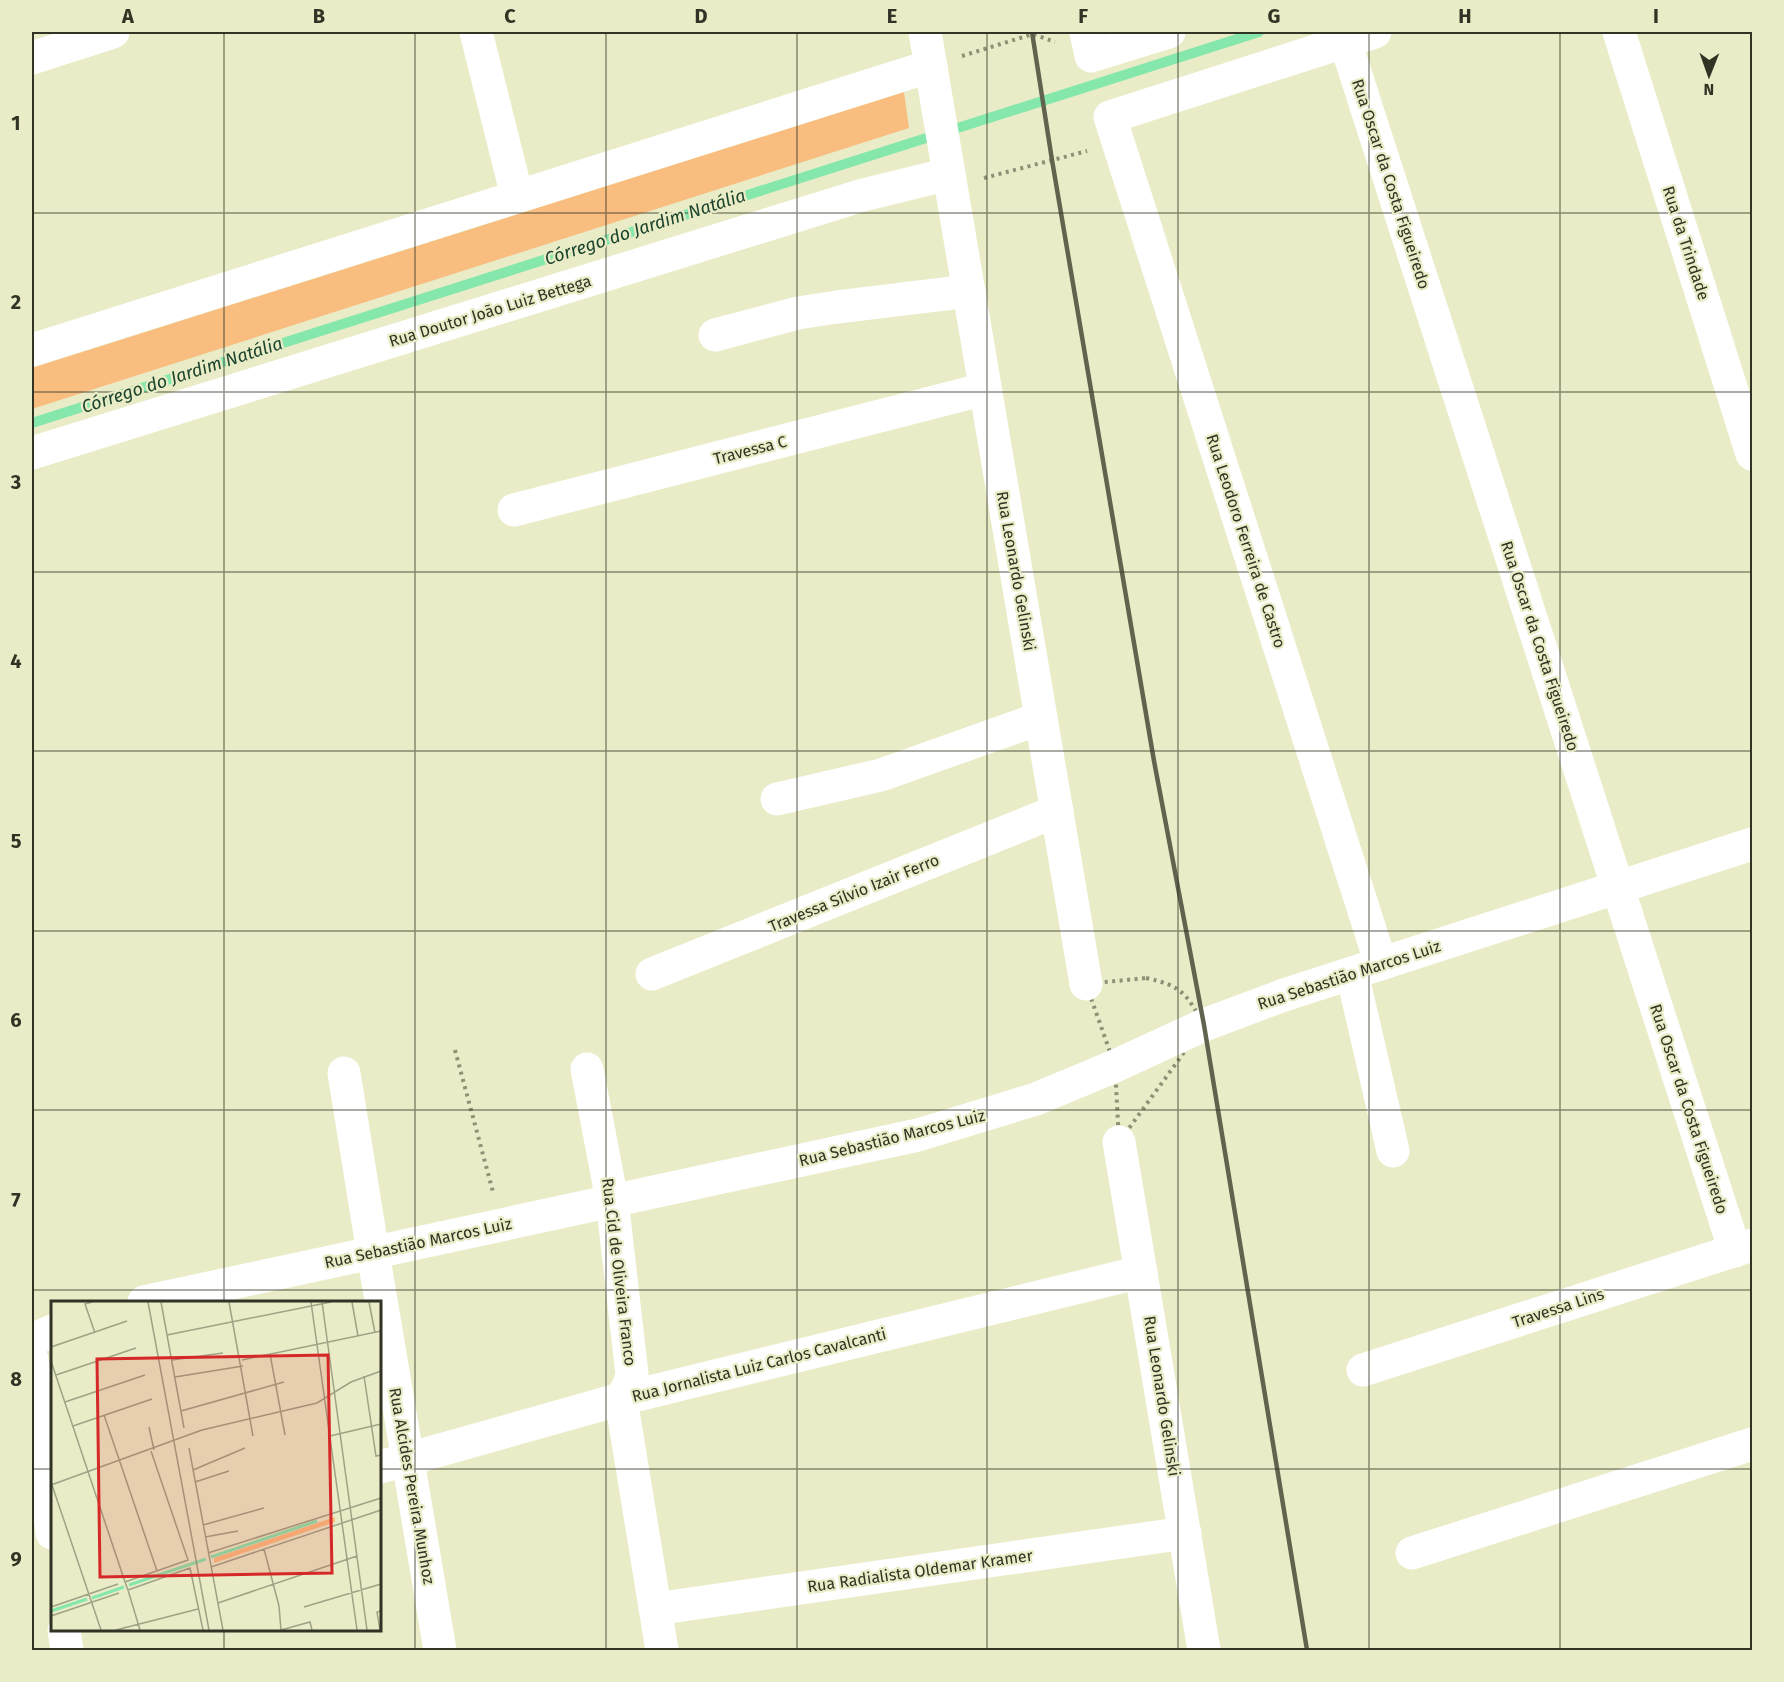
<svg xmlns="http://www.w3.org/2000/svg" width="1784" height="1682" viewBox="0 0 1784 1682" font-family="'Fira Sans',sans-serif">
	<rect width="100%" height="100%" fill="#e9ecc6"/>
	<polygon fill="#f9bd80" points="904,92 909,128 32,409 32,368"/>
	<g fill="none" stroke-linecap="round" stroke-linejoin="round">
		<polyline stroke="#86e7ad" stroke-width="10" points="32,423 1259,32"/>
		<g stroke="#8f9177" stroke-width="4" stroke-dasharray="3 4.5" stroke-linecap="butt">
			<polyline points="962,56 1033,34 1055,42"/>
			<polyline points="984,178 1087,151"/>
			<path d="M 1146,978 C 1183,986 1186,994 1204,1025 L 1119,1142 L 1115,1066 L 1086,984 Z"/>
			<polyline points="455,1050 493,1192"/>
		</g>
		<g stroke="#fff" stroke-width="33">
			<polyline points="476,32 517,196"/>
			<polyline points="925,32 1086,984"/>
			<polyline points="1086,32 1091,56 1169,32"/>
			<polyline points="1375,32 1110,117 1381,964"/>
			<polyline points="1345,41 1735,1251"/>
			<polyline points="32,58 113,32"/>
			<polyline points="715,335 798,313 837,307 969,291"/>
			<polyline points="32,350 931,66"/>
			<polyline points="32,453 863,195 949,174"/>
			<polyline points="514,510 985,389"/>
			<polyline points="777,799 881,775 1041,718"/>
			<polyline points="1352,973 1393,1151"/>
			<polyline points="652,974 1057,811"/>
			<polyline points="587,1069 612,1200 632,1374 629,1385 621,1399 662,1650"/>
			<polyline points="344,1073 373,1253 440,1650"/>
			<polyline points="1119,1142 1204,1650"/>
			<polyline points="32,1359 52,1533"/>
			<polyline points="1363,1370 1752,1245"/>
			<polyline points="380,1467 621,1399 1141,1272"/>
			<polyline points="1412,1553 1752,1444"/>
			<polyline points="655,1609 1185,1533"/>
			<polyline points="64,1630 67,1650"/>
		</g>
		<g stroke="#fff" stroke-width="33">
			<polyline points="1619,32 1752,454"/>
			<polyline points="144,1302 918,1135 1036,1099 1115,1066 1204,1025 1284,995 1752,844"/>
			<polyline points="32,1340 52,1331"/>
		</g>
		<polyline stroke="#61634e" stroke-width="4.5" points="1032,32 1052,160 1154,761 1204,1025 1307,1650"/>
	</g>
	<path fill="none" stroke="#313324" stroke-width="1.5" stroke-opacity="0.55" d="M 224,32 L 224,1302M 415,32 L 415,1650M 606,32 L 606,1650M 797,32 L 797,1650M 987,32 L 987,1650M 1178,32 L 1178,1650M 1369,32 L 1369,1650M 1560,32 L 1560,1650M 32,213 L 1752,213M 32,392 L 1752,392M 32,572 L 1752,572M 32,751 L 1752,751M 32,931 L 1752,931M 32,1110 L 1752,1110M 32,1290 L 1752,1290M 32,1469 L 52,1469M 380,1469 L 1752,1469M 224,1630 L 224,1650"/>
	<g text-anchor="middle" dominant-baseline="central" stroke-width="4.5" stroke-linejoin="round" paint-order="stroke">
		<g font-size="16" fill="#313324" stroke="#e9ecc6">
			<text transform="translate(1391 184) rotate(72)">Rua Oscar da Costa Figueiredo</text>
			<text transform="translate(1686 243) rotate(72)">Rua da Trindade</text>
			<text transform="translate(490 311) rotate(-17)">Rua Doutor João Luiz Bettega</text>
			<text transform="translate(750 450) rotate(-14)">Travessa C</text>
			<text transform="translate(1246 541) rotate(72)">Rua Leodoro Ferreira de Castro</text>
			<text transform="translate(1016 571) rotate(80)">Rua Leonardo Gelinski</text>
			<text transform="translate(1540 646) rotate(72)">Rua Oscar da Costa Figueiredo</text>
			<text transform="translate(854 893) rotate(-22)">Travessa Sílvio Izair Ferro</text>
			<text transform="translate(1349 975) rotate(-18)">Rua Sebastião Marcos Luiz</text>
			<text transform="translate(1689 1109) rotate(72)">Rua Oscar da Costa Figueiredo</text>
			<text transform="translate(892 1138) rotate(-14)">Rua Sebastião Marcos Luiz</text>
			<text transform="translate(418 1243) rotate(-12)">Rua Sebastião Marcos Luiz</text>
			<text transform="translate(619 1272) rotate(83)">Rua Cid de Oliveira Franco</text>
			<text transform="translate(1558 1308) rotate(-18)">Travessa Lins</text>
			<text transform="translate(759 1365) rotate(-14)">Rua Jornalista Luiz Carlos Cavalcanti</text>
			<text transform="translate(1162 1396) rotate(81)">Rua Leonardo Gelinski</text>
			<text transform="translate(412 1486) rotate(80)">Rua Alcides Pereira Munhoz</text>
			<text transform="translate(920 1571) rotate(-8)">Rua Radialista Oldemar Kramer</text>
		</g>
		<g font-size="18" font-style="italic" fill="#1b442d" stroke="#e9ecc6">
			<text transform="translate(645 227) rotate(-18)">Córrego do Jardim Natália</text>
			<text transform="translate(182 375) rotate(-18)">Córrego do Jardim Natália</text>
		</g>
	</g>
	<g transform="translate(51 1301)">
		<rect width="330" height="330" fill="#e9ecc6"/>
		<path d="M 284,216 L 284,221 L 163,262 L 163,257 Z" fill="#f9bd80"/>
		<path fill="none" stroke="#86e7ad" stroke-width="3" d="M 160,256 L 266,220M 78,284 L 155,258M 41,297 L 73,286M 0,310 L 36,298"/>
		<path fill="none" stroke="#9fa285" stroke-width="1.5" d="M 41,1 L 34,3 L 44,32M 97,1 L 158,329M 110,1 L 133,127M 178,1 L 202,135M 260,1 L 306,329M 271,1 L 316,329M 301,1 L 307,35M 318,1 L 324,32M 116,34 L 280,1M 0,46 L 76,20M 219,53 L 234,134M 121,59 L 172,52M 191,59 L 330,30M 0,60 L 74,281M 5,74 L 85,47M 313,75 L 325,155 L 330,154M 124,76 L 192,65M 14,101 L 94,74M 130,110 L 233,81M 53,114 L 106,270M 22,125 L 101,98M 98,126 L 103,149M 279,135 L 330,123M 138,147 L 172,329M 100,150 L 137,259 L 74,281 L 77,289 L 139,267 L 152,329M 142,169 L 194,147M 0,181 L 50,329M 144,181 L 178,170M 0,184 L 151,129 L 266,102 L 300,81 L 330,70M 152,224 L 213,207M 154,236 L 187,230M 213,248 L 228,305 L 230,329M 157,252 L 330,197M 160,266 L 330,209M 77,289 L 89,329M 167,302 L 306,255M 0,306 L 67,283M 253,306 L 330,283M 0,315 L 68,292M 65,329 L 147,308M 230,329 L 259,321 L 261,329M 329,329 L 326,311 L 330,310"/>
		<path fill="#d62828" fill-opacity="0.15" stroke="#d62828" stroke-width="3" d="M 277,54 L 281,272 L 49,276 L 46,58 Z"/>
		<rect width="330" height="330" fill="none" stroke="#313324" stroke-width="3"/>
	</g>
	<rect width="1784" height="1682" fill="none" stroke="#e9ecc6" stroke-width="66"/>
	<g transform="translate(1709 75) rotate(181)" stroke="#e9ecc6" stroke-width="4.5" paint-order="stroke">
	<path d="M0-4.5L10 22L0 15L-10 22Z" fill="#313324"/>
	<text y="-9" font-size="16" font-weight="bold" text-anchor="middle" fill="#313324">N</text>
	</g>
	<rect x="33" y="33" width="1718" height="1616" fill="none" stroke="#313324" stroke-width="2"/>
	<g font-size="20" text-anchor="middle" font-weight="bold" fill="#313324">
		<text x="128" y="23">A</text>
		<text x="319" y="23">B</text>
		<text x="510" y="23">C</text>
		<text x="701" y="23">D</text>
		<text x="892" y="23">E</text>
		<text x="1083" y="23">F</text>
		<text x="1274" y="23">G</text>
		<text x="1465" y="23">H</text>
		<text x="1656" y="23">I</text>
		<text x="16" y="130">1</text>
		<text x="16" y="309">2</text>
		<text x="16" y="489">3</text>
		<text x="16" y="668">4</text>
		<text x="16" y="848">5</text>
		<text x="16" y="1027">6</text>
		<text x="16" y="1207">7</text>
		<text x="16" y="1386">8</text>
		<text x="16" y="1566">9</text>
	</g>
</svg>
